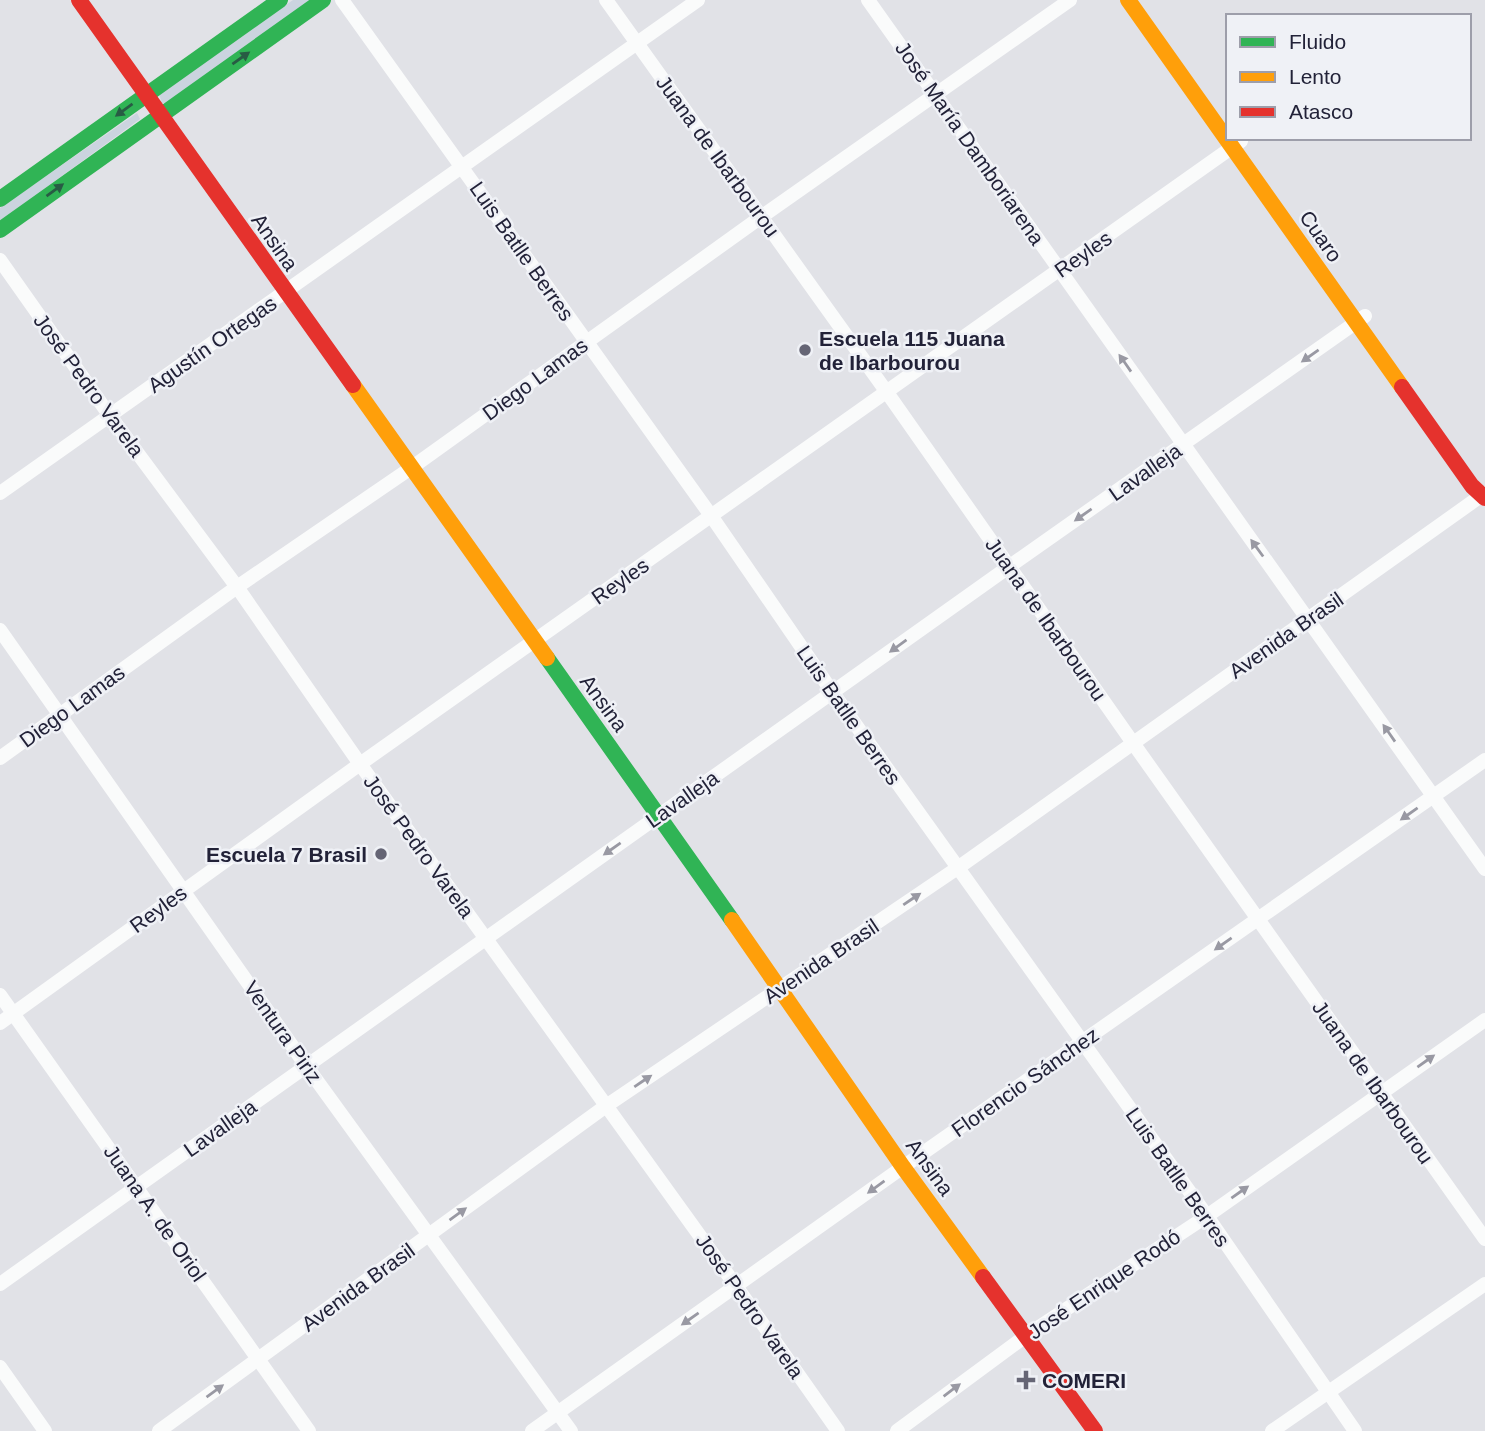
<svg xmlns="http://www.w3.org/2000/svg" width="1485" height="1431" viewBox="0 0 1485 1431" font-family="Arial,sans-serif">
	<rect width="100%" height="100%" fill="#e1e2e7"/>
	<g fill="#cbd4df">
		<polygon points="293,0 312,0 166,103 162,103 159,94"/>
		<polygon points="137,113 140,119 0,221 0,208"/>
	</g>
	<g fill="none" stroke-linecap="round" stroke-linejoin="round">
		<g stroke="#fafbfb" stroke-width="14">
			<polyline points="342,0 712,517 833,693 1207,1216 1355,1431"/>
			<polyline points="606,0 886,391 1133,743 1485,1239"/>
			<polyline points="868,0 1485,869"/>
			<polyline points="0,260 110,416 237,587 360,764 736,1286 838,1431"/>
			<polyline points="0,493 698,0"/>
			<polyline points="0,630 307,1067 571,1431"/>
			<polyline points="0,758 237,587 411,468 761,217 1070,0"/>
			<polyline points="0,995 309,1431"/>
			<polyline points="0,1023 360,764 1241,141"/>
			<polyline points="0,1284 1010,566 1365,316"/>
			<polyline points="0,1367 45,1431"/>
			<polyline points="159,1431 606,1106 959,867 1485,493"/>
			<polyline points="532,1431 903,1167 1485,760"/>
			<polyline points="897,1431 1027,1335 1207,1216 1485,1020"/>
			<polyline points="1272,1431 1485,1284"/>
		</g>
		<g stroke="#30b455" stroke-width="16">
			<polyline points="0,199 280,0"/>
			<polyline points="0,230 323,0"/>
			<polyline points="547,658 732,920"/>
		</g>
		<g stroke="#ff9f0a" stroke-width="16">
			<polyline points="1128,0 1402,387"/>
			<polyline points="353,385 547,658"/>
			<polyline points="732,920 903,1167 983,1277"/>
		</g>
		<g stroke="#e5322d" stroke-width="16">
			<polyline points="79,0 353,385"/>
			<polyline points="1402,387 1472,486 1485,498"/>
			<polyline points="983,1277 1095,1431"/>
		</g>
	</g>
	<defs><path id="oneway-solid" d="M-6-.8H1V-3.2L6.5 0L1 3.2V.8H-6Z" transform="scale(1.75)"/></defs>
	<g fill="#285c44">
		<use href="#oneway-solid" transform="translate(241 58) rotate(-35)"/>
		<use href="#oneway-solid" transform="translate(124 110) rotate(144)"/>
		<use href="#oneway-solid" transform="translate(55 190) rotate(-36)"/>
	</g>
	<g fill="#9999a3">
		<use href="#oneway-solid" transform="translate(1310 356) rotate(145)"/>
		<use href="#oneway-solid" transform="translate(1125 363) rotate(-125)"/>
		<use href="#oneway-solid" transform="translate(1083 515) rotate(145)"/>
		<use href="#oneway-solid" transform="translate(1257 548) rotate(-126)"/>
		<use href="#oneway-solid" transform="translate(898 646) rotate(144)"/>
		<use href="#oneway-solid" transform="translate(1389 733) rotate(-125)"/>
		<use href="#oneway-solid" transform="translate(1409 814) rotate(145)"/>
		<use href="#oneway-solid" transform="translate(612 849) rotate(145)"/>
		<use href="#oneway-solid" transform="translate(912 899) rotate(-34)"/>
		<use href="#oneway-solid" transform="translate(1223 944) rotate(145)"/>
		<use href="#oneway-solid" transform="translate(1426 1061) rotate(-35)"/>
		<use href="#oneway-solid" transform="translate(643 1081) rotate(-34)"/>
		<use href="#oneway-solid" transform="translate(876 1187) rotate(144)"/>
		<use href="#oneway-solid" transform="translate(1240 1192) rotate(-35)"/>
		<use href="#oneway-solid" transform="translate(458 1214) rotate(-36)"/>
		<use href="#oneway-solid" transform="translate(690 1319) rotate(145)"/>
		<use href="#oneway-solid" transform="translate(952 1390) rotate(-37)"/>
		<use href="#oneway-solid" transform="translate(215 1391) rotate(-36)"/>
	</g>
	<g fill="#656575" stroke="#eff1f6" stroke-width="2.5">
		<circle cx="805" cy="350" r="7"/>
		<circle cx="381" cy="854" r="7"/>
		<path d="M1022.5 1369.5h7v7h7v7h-7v7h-7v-7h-7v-7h7z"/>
	</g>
	<g text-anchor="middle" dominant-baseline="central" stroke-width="5" stroke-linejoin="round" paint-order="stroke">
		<g font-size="21" fill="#222238" stroke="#eff1f6">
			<text transform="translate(970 143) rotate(55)">José María Damboriarena</text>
			<text transform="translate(718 156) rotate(54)">Juana de Ibarbourou</text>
			<text transform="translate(1321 236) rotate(55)">Cuaro</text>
			<text transform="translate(275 242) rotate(55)">Ansina</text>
			<text transform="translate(522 251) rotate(55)">Luis Batlle Berres</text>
			<text transform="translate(1083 254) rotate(-35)">Reyles</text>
			<text transform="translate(212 344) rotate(-35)">Agustín Ortegas</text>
			<text transform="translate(535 379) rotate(-36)">Diego Lamas</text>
			<text transform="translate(89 385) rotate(54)">José Pedro Varela</text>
			<text transform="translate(1145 472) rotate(-35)">Lavalleja</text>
			<text transform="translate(620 581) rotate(-35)">Reyles</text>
			<text transform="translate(1046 619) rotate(55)">Juana de Ibarbourou</text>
			<text transform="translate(1286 635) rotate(-35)">Avenida Brasil</text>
			<text transform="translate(604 703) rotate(54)">Ansina</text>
			<text transform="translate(72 706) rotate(-36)">Diego Lamas</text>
			<text transform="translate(849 715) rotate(55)">Luis Batlle Berres</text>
			<text transform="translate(682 799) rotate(-35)">Lavalleja</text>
			<text transform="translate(419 846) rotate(54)">José Pedro Varela</text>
			<text transform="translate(158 909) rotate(-36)">Reyles</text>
			<text transform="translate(821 961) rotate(-34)">Avenida Brasil</text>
			<text transform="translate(283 1032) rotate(55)">Ventura Piriz</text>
			<text transform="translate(1025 1082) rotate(-35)">Florencio Sánchez</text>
			<text transform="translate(1373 1082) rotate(55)">Juana de Ibarbourou</text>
			<text transform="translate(220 1128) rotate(-35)">Lavalleja</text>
			<text transform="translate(930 1167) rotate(54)">Ansina</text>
			<text transform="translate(1178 1177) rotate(55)">Luis Batlle Berres</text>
			<text transform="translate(155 1213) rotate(55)">Juana A. de Oriol</text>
			<text transform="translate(1104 1284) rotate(-34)">José Enrique Rodó</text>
			<text transform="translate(358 1287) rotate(-36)">Avenida Brasil</text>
			<text transform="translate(750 1306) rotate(55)">José Pedro Varela</text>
		</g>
		<g font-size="21" font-weight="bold" fill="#222238" stroke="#eff1f6" text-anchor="start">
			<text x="819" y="338">Escuela 115 Juana<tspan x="819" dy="24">de Ibarbourou</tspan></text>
			<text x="367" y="854" text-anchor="end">Escuela 7 Brasil</text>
			<text x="1042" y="1380">COMERI</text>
		</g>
	</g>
	<rect x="1226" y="14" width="245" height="126" fill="#eff1f6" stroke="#9d9eaa" stroke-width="2"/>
	<rect x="1240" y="37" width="35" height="10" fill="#30b455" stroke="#9d9eaa" stroke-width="2"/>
	<text x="1289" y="49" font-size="21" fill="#222238">Fluido</text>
	<rect x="1240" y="72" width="35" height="10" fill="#ff9f0a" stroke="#9d9eaa" stroke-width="2"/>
	<text x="1289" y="84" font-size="21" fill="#222238">Lento</text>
	<rect x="1240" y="107" width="35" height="10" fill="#e5322d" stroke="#9d9eaa" stroke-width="2"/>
	<text x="1289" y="119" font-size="21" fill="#222238">Atasco</text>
</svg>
